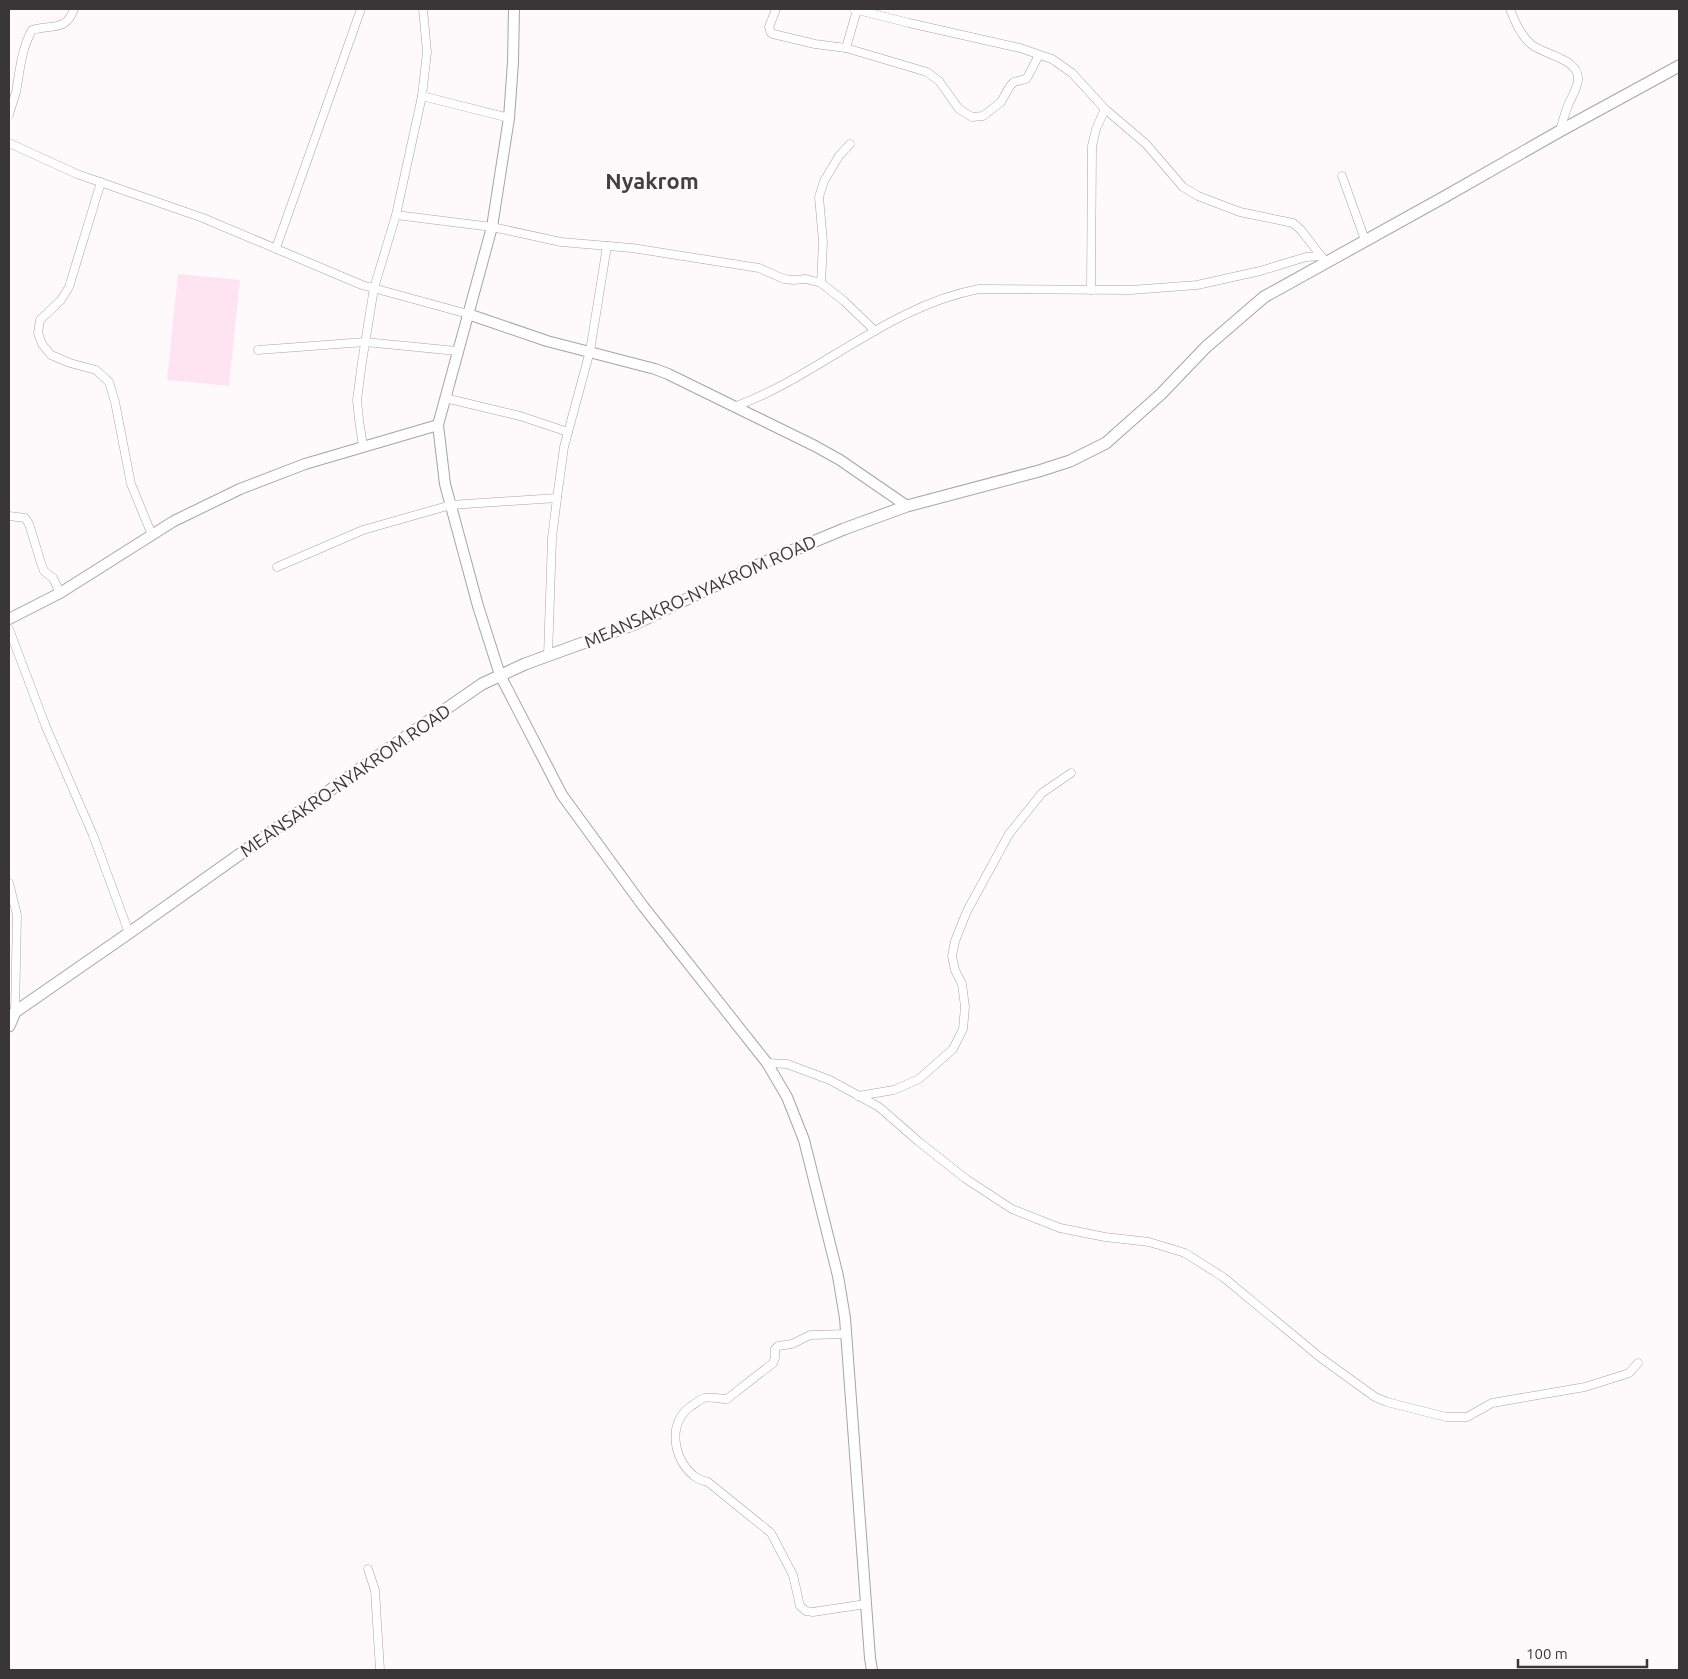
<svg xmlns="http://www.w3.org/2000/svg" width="1688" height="1679" viewBox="0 0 1688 1679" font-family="Ubuntu,sans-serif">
	<rect width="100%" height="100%" fill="#fefafc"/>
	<polygon fill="#fee4f1" points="178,274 240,280 229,386 167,380"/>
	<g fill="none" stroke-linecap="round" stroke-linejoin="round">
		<g stroke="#a8a4a6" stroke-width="9">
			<g id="minor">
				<polyline points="776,9 769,27 771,33 773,34 815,44 846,48 927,72 939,81 959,109 972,117 983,116 1001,102 1010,86 1014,82 1026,79 1028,76 1039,55"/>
				<polyline points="854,9 909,23 1020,48 1052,59 1072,73 1105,109 1146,144 1183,187 1198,196 1240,212 1293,223 1301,230 1321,256"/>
				<path d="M 1510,9 C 1514,20 1522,37 1532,45 C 1545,55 1580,59 1578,80 C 1577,90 1570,99 1567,108 C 1564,116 1562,123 1560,131"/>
				<polyline points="846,48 857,10"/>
				<polyline points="422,96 509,118"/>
				<path d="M 9,115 C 11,107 14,99 16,92 C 20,70 21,50 32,30 C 51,24 66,32 74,9"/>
				<polyline points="9,143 77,174 203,218 362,285 468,314"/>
				<polyline points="1342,176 1365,240"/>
				<polyline points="101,182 69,287 61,300 40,320 38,333 42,344 51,355 70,363 96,370 109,382 115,402 131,484 152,535"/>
				<polyline points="396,215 492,227 561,242 632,248 759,268 784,279 793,280 806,279 821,283 844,301 875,331"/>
				<polyline points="276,248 361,9"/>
				<polyline points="821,283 823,242 819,197 824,181 839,156 850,144"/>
				<polyline points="1091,290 1092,146 1096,129 1105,109"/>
				<polyline points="258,350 365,342 457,351"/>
				<polyline points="445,398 520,416 568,432"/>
				<path d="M 734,407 C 819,376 888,306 979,289 L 1131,290 L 1197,285 L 1260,271 L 1306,257 L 1321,256 L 1326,262"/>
				<polyline points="363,446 359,420 357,400 362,362 374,288 396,215 422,96 427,52 423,9"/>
				<polyline points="9,516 25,518 29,524 41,563 44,571 53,578 60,593"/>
				<polyline points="277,567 363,530 451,505 557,498"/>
				<polyline points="9,629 46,727 93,835 129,933"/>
				<polyline points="548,656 552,538 557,498 564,447 590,351 607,246"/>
				<polyline points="9,883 17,915 15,1012"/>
				<polyline points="767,1063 787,1064 830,1080 879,1107 918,1141 966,1179 1012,1209 1060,1228 1105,1237 1149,1242 1185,1253 1223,1277 1321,1358 1375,1397 1387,1402 1446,1417 1467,1417 1492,1403 1585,1387 1620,1376 1629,1373 1638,1363"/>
				<polyline points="858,1096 894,1090 919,1079 953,1049 963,1029 965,1007 962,984 955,970 952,956 955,941 967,911 1009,834 1042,793 1071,773"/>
				<path d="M 847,1334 L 810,1335 L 792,1344 L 778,1346 L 775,1349 L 775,1358 L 773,1363 L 727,1399 C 720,1399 711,1396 704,1398 C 700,1399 695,1404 691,1406 C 667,1424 673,1458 694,1476 C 698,1479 703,1481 708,1482 L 771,1533 L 793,1575 L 800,1606 L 806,1611 L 813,1612 L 866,1604"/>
				<polyline points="368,1569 375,1590 380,1670"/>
			</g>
		</g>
		<g stroke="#a8a4a6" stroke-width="12">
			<g id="tertiary">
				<polyline points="514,9 513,62 509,118 492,227 438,425 445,484 478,606 500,675 562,795 643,906 767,1063 787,1097 804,1140 838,1276 845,1318 870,1658 872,1670"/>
				<polyline points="468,314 547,341 655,369 668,374 815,446 840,460 907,506"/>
				<polyline points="9,619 60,593 174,521 240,489 305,464 438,425"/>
			</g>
		</g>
		<g stroke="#a8a4a6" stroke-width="13">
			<polyline id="secondary" points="9,1026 15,1012 129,933 378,756 482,684 525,664 635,624 758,565 844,529 907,506 1039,471 1070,461 1106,443 1161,394 1206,347 1264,297 1446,196 1560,131 1679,66"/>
		</g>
		<use href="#minor" stroke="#fff" stroke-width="8"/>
		<use href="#tertiary" stroke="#fff" stroke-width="10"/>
		<use href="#secondary" stroke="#fff" stroke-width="11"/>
	</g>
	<g text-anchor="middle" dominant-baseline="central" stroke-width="5" stroke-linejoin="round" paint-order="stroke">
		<g font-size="18" fill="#383637" stroke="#fefafc">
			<text transform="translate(700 591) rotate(-24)">MEANSAKRO-NYAKROM ROAD</text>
			<text transform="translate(345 780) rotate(-35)">MEANSAKRO-NYAKROM ROAD</text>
		</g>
		<g font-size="22" font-weight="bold" fill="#434041" stroke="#fefafc">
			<text x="652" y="180">Nyakrom</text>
		</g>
	</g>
	<rect width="1688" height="1679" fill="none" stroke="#383637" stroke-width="20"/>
	<path d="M1518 1659v8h129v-8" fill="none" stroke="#383637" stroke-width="2.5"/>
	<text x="1526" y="1659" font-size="15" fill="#383637" stroke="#fefafc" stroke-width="4" paint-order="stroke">100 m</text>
</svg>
